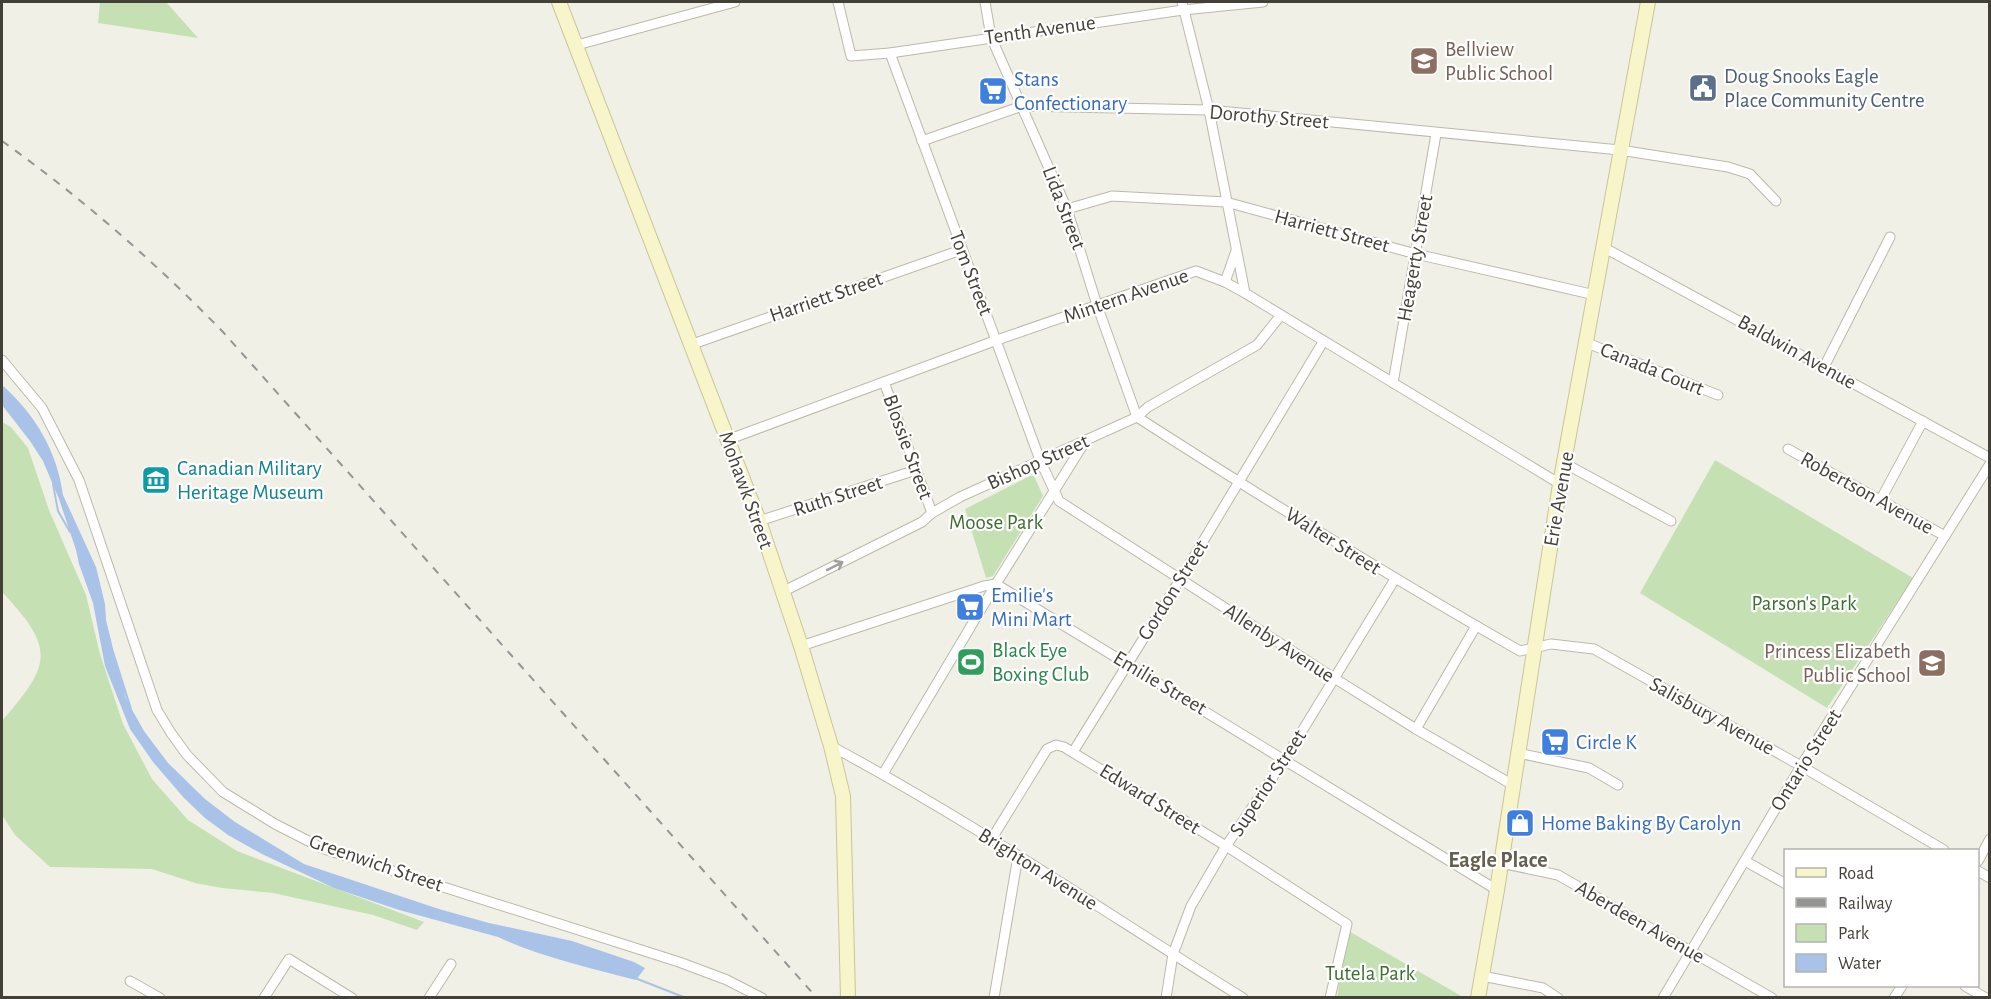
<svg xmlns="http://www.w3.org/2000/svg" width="1991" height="999" viewBox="0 0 1991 999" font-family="'Alegreya Sans',sans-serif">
	<rect width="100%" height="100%" fill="#f1f0e7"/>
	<g fill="#c5e1b4">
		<polygon points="100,2 166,2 198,38 98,23"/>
		<path d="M 2,422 L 11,427 L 28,448 L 49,510 L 86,595 L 100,654 L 123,724 L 152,779 L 188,820 L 237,851 L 424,922 L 417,930 L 373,915 L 273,893 L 222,888 L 195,883 L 152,869 L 50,867 L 15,835 L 2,815 L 2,721 C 51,664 56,649 2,592 Z"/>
		<polygon points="1715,460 1913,578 1827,708 1640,593"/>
		<polygon points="1030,476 1034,476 1043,496 993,576 986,578 965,509"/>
		<polygon points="1347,930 1463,997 1337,998"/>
	</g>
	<path fill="#a9c3e8" d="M 2,385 C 35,414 57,451 63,495 L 96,567 L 105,604 L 106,620 L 125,697 L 144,731 L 168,763 L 205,799 L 235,822 L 304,864 L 439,909 L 489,923 L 572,941 L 634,962 L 645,968 L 636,980 C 590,968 541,957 498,937 L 399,910 L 334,888 L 262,854 L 228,835 L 205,818 L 184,798 L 153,762 L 130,729 L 105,666 L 93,603 L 79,564 L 76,550 L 59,499 L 43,461 L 30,441 L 2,405 Z"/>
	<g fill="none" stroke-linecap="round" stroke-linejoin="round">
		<g stroke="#a9c3e8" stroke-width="2">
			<polyline points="53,484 58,511 70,532"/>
			<polyline points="113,652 131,709 120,680"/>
			<polyline points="635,978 686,998"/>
		</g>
		<g stroke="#bcb9aa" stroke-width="11">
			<g id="street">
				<polyline points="838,2 851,56 890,53 1183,10 1263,2"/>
				<polyline points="985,2 991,37 1067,209 1097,305 1137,417"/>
				<polyline points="1182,2 1209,110 1245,293"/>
				<polyline points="577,45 735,2"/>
				<polyline points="890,53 1040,460 1059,501 1334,678 1416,729 1513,785"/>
				<polyline points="922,141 1022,106 1209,110 1620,150 1728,167 1750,174 1776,201"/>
				<polyline points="1067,209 1112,196 1226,202 1416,254 1595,295"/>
				<polyline points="1603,247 1990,458"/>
				<polyline points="1225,282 1236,251"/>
				<polyline points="1587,343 1718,395"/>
				<polyline points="690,345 961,250"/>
				<polyline points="2,360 42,408 79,480 157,710 171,733 187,755 223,792 275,824 324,849 679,962 727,980 762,998"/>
				<polyline points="1824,367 1890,237"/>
				<polyline points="884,382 932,513"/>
				<polyline points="1393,383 1436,134"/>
				<path d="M 1137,417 C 1263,498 1390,577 1520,651 L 1551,644 L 1594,649 L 1801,766 L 1944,850"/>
				<polyline points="727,440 997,340 1196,271 1225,282 1245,293 1560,484"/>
				<polyline points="1788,449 1945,536"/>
				<polyline points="1564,463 1671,521"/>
				<polyline points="1881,499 1923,421"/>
				<polyline points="759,521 916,470"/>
				<polyline points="782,592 922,522 932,513 960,497 1137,417 1148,407 1257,345 1281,315"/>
				<polyline points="801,646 984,586 996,584 1497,890"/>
				<polyline points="1416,729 1476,626"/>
				<path d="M 831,746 C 973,822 1106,913 1243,998"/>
				<polyline points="1073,752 1181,578 1323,342"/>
				<polyline points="1518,753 1589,768 1618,785"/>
				<polyline points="883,774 996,584 1086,440"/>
				<polyline points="991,840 1047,749 1056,745 1064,747 1226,846 1347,924 1330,998"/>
				<polyline points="1745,861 1786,884"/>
				<polyline points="1978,861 1990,839"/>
				<polyline points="1501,863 1558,875 1772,998"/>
				<polyline points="1978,871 1990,878"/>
				<polyline points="1482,976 1543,988 1558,998"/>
				<polyline points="130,981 160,998"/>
				<polyline points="1965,986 1986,998"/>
				<polyline points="264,998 289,959 352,998"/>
				<polyline points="429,998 451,964"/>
				<polyline points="994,998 1018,856"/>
				<polyline points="1166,998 1173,954 1191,906 1226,846 1285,759 1395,579"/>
				<polyline points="1663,998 1801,766 1990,464"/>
				<polyline points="1894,998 1902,986"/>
			</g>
		</g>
		<g stroke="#c9c599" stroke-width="16">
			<g id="secondary">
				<polyline points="559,2 759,521 801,646 831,746 843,796 848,998"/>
				<polyline points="1478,998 1497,890 1560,484 1648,2"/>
			</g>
		</g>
		<use href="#street" stroke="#fff" stroke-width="9"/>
		<use href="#secondary" stroke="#f8f5ca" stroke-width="14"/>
		<path stroke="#959595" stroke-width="2" stroke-dasharray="8 8" stroke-linecap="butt" d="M 2,141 C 82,198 155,262 223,332 L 817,998"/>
	</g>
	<defs><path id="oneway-shaft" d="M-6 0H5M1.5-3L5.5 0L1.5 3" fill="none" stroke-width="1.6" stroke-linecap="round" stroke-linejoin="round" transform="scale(1.5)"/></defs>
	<use stroke="#a1a09b" href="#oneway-shaft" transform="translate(835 566) rotate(-27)"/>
	<defs>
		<g id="school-square" transform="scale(1.5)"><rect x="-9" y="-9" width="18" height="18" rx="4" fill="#8d6e63" stroke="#fff"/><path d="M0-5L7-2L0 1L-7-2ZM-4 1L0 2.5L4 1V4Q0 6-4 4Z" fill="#fff"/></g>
		<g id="civic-square" transform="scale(1.5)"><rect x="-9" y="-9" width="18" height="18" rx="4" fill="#5c6f8a" stroke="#fff"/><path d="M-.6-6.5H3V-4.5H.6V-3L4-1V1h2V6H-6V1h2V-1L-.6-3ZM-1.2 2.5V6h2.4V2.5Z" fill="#fff"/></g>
		<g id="supermarket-square" transform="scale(1.5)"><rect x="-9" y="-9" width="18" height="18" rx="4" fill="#3f7fe0" stroke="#fff"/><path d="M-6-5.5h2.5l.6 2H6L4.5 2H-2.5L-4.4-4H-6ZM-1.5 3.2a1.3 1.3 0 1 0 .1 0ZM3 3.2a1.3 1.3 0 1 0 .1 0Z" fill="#fff"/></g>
		<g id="museum-square" transform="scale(1.5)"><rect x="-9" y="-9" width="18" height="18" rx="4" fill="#0f9aa8" stroke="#fff"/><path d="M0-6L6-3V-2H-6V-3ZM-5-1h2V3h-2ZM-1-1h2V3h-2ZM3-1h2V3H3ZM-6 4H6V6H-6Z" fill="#fff"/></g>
		<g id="stadium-square" transform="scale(1.5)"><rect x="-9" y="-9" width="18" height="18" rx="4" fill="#2e9e5b" stroke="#fff"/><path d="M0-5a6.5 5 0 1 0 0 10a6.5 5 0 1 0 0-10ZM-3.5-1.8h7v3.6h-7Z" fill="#fff"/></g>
		<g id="shop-square" transform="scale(1.5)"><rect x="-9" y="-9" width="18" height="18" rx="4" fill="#3f7fe0" stroke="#fff"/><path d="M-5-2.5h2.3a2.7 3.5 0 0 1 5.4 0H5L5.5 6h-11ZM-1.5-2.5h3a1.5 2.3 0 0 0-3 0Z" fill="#fff"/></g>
	</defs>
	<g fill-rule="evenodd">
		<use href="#school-square" x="1424" y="61"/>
		<use href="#civic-square" x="1703" y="88"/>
		<use href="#supermarket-square" x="993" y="91"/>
		<use href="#museum-square" x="156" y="480"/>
		<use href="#supermarket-square" x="970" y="607"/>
		<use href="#stadium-square" x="971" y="662"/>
		<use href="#school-square" x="1932" y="663"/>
		<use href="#supermarket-square" x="1555" y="742"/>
		<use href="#shop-square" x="1520" y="823"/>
	</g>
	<g text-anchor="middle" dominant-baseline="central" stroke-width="4.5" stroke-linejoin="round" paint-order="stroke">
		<g font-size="21" fill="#434137" stroke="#fff">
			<text transform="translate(1040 30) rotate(-8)">Tenth Avenue</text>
			<text transform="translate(1269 117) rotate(5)">Dorothy Street</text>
			<text transform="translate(1064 208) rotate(69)">Lida Street</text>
			<text transform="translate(1332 231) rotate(15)">Harriett Street</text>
			<text transform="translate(1415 258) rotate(-80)">Heagerty Street</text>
			<text transform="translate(971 273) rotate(69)">Tom Street</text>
			<text transform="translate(1126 296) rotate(-19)">Mintern Avenue</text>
			<text transform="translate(826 297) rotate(-19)">Harriett Street</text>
			<text transform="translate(1797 352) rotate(29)">Baldwin Avenue</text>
			<text transform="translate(1652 369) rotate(22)">Canada Court</text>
			<text transform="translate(908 447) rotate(70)">Blossie Street</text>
			<text transform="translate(1038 462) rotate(-24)">Bishop Street</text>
			<text transform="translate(746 490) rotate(70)">Mohawk Street</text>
			<text transform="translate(1867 493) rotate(29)">Robertson Avenue</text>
			<text transform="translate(838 496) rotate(-18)">Ruth Street</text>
			<text transform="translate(1559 499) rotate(-80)">Erie Avenue</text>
			<text transform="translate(1333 541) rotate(32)">Walter Street</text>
			<text transform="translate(1173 590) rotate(-58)">Gordon Street</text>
			<text transform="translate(1279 643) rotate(33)">Allenby Avenue</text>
			<text transform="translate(1160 683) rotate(31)">Emilie Street</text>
			<text transform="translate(1712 716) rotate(29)">Salisbury Avenue</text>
			<text transform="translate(1806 760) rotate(-58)">Ontario Street</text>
			<text transform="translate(1268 783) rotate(-57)">Superior Street</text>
			<text transform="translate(1150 799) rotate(32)">Edward Street</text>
			<text transform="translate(376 863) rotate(19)">Greenwich Street</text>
			<text transform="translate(1038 869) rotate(32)">Brighton Avenue</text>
			<text transform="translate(1640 922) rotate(30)">Aberdeen Avenue</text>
		</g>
		<g font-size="21" fill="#785e54" stroke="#fff" text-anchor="start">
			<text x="1445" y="49">Bellview<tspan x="1445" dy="24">Public School</tspan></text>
			<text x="1911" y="651" text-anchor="end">Princess Elizabeth<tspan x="1911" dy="24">Public School</tspan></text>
		</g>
		<g font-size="21" fill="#4e5e75" stroke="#fff" text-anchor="start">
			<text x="1724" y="76">Doug Snooks Eagle<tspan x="1724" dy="24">Place Community Centre</tspan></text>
		</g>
		<g font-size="21" fill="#366cbe" stroke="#fff" text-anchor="start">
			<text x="1014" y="79">Stans<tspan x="1014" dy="24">Confectionary</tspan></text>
			<text x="991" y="595">Emilie's<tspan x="991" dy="24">Mini Mart</tspan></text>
			<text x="1576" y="742">Circle K</text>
			<text x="1541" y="823">Home Baking By Carolyn</text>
		</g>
		<g font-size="21" fill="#0d838f" stroke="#fff" text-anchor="start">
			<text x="177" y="468">Canadian Military<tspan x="177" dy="24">Heritage Museum</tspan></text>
		</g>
		<g font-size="21" fill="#3d6e31" stroke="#fff">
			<text x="996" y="522">Moose Park</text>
			<text x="1804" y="603">Parson's Park</text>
			<text x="1370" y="973">Tutela Park</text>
		</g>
		<g font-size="21" fill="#27864d" stroke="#fff" text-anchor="start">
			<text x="992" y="650">Black Eye<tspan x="992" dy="24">Boxing Club</tspan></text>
		</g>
		<g font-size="22" font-weight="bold" fill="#65604f" stroke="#fff">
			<text x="1498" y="860">Eagle Place</text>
		</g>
	</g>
	<rect width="1991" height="999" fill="none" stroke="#434137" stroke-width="6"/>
	<rect x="1784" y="849" width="195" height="138" fill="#ffffff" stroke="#b4b3af" stroke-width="1.5"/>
	<rect x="1796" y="868" width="30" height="9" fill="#f8f5ca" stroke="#b4b3af" stroke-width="1.5"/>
	<text x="1838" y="879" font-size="18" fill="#434137">Road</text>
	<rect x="1796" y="898" width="30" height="9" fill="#959595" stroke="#b4b3af" stroke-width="1.5"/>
	<text x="1838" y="909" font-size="18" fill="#434137">Railway</text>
	<rect x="1796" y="924" width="30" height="18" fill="#c5e1b4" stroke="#b4b3af" stroke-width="1.5"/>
	<text x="1838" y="939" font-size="18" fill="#434137">Park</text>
	<rect x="1796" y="954" width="30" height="18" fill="#a9c3e8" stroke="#b4b3af" stroke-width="1.5"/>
	<text x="1838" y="969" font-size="18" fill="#434137">Water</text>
</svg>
